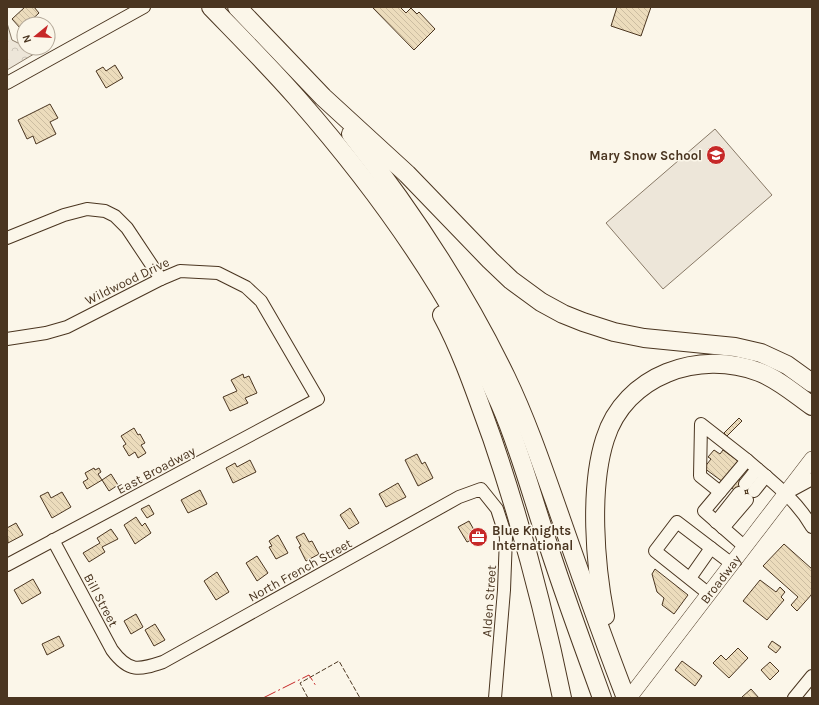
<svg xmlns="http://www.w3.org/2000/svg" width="819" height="705" viewBox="0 0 819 705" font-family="Karla,sans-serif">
	<defs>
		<pattern id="forest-crowns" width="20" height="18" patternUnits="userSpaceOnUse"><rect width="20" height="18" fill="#ede6d9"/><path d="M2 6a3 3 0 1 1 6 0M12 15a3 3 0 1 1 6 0" fill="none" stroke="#cdc6ba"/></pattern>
		<pattern id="building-back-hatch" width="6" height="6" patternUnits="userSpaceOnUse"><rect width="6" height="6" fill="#ecdcbc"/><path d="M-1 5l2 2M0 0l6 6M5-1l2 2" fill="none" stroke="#ccbda1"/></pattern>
	</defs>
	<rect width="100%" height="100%" fill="#fbf6e9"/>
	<polygon fill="#ede6d9" stroke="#887966" points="715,129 772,195 663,289 606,223"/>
	<polygon fill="url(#forest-crowns)" stroke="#887966" points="7,23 12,40 24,46 24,48 44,48 7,70"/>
	<g fill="url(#building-back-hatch)" stroke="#4a3520">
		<polygon points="25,7 34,7 39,13 27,24 24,24 24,27 21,29 12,19"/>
		<polygon points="372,7 400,7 406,13 411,8 417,14 419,12 435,29 414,50"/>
		<polygon points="617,7 651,7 641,36 611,26"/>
		<polygon points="115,65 123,78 106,88 96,71 103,67 106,71"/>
		<polygon points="50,104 58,118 50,122 56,134 36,144 33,136 27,139 18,120"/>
		<polygon points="243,374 244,378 249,376 257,393 245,398 248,403 230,411 223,397 237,391 231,380"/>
		<polygon points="739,418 742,421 727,436 724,433"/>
		<polygon points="134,428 138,435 140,434 145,443 141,445 146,453 138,458 135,452 129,456 123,446 126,444 121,436"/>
		<polygon points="714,450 720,454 723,450 738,461 723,482 704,468 711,459 708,457"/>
		<polygon points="417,454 422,464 425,462 433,478 418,486 405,460"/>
		<polygon points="250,460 256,472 233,483 226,468 235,463 237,467"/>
		<polygon points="94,468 95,470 99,468 101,472 98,474 102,480 87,489 83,482 88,479 85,473"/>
		<polygon points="111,474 118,485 109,491 102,480"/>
		<polygon points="736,477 757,493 750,502 729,486"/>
		<polygon points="398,483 406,497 386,507 379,494"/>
		<polygon points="200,490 207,504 188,513 181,500"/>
		<polygon points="48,492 51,498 62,492 71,507 52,518 40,496"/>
		<polygon points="149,505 154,514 147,518 141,509"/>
		<polygon points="350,508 359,523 349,529 340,515"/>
		<polygon points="136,517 142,526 145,523 151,533 135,544 124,525"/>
		<polygon points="469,521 478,537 467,542 458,527"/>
		<polygon points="16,523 23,535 8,543 7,528"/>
		<polygon points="111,529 118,539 102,547 105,552 89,562 83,553 100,543 97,538"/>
		<polygon points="304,533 309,542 312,541 319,554 306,561 299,547 301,546 296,537"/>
		<polygon points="278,535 288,553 276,559 269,547 272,546 269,541"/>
		<polygon points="784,544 812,569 812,594 797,611 791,605 798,597 763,566"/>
		<polygon points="257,556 268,573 257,581 246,563"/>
		<polygon points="655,569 688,595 674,614 662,605 664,598 657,592 652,574"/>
		<polygon points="217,572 229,592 216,600 204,581"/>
		<polygon points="33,579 41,593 22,604 14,590"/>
		<polygon points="760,580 776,592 780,587 785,592 781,597 784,600 767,620 743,601"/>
		<polygon points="136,614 143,627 131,634 124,621"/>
		<polygon points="155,624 165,640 154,646 145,630"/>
		<polygon points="59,636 64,646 47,655 42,644"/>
		<polygon points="772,641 781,647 776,653 768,647"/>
		<polygon points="738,648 748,658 729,678 713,663 721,655 726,660"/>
		<polygon points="682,661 702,676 695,686 675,670"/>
		<polygon points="770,662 779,671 770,680 761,670"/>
		<polygon points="751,689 759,698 742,698 742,697"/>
	</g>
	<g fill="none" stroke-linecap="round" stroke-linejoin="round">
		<g stroke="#4a3520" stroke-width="14">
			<g id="minor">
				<polyline points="7,83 144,7"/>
				<polyline points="7,238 64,215 87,209 105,211 115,216 127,228 161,279"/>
				<polyline points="7,339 46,333 67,327 161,279 180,271 218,273 246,287 261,301 318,399 7,565"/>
				<polyline points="745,484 757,469"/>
				<polyline points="754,491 766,476"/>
				<polyline points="720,492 700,476 701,424 747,460"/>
				<polyline points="788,492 812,479"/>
				<polyline points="716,522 739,493"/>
				<polyline points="723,528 747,500"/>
				<path d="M 53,540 L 112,650 C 129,673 139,670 163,662 L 459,497 L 481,489 L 497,509 L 506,537 L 504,590 L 495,698"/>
				<path d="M 745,547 L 704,511 L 747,460 C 771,481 796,499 812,527"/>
				<polyline points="690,578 711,548"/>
				<polyline points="709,594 655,551 677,522 732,564"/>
				<polyline points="794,698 812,676"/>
			</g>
		</g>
		<g stroke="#4a3520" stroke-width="16">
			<g id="major">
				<path id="s1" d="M 629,698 L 812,459"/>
			</g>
		</g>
		<g stroke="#4a3520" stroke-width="20">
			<g id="highway">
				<path d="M 211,7 C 240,37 270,67 297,98 C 376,188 452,294 500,404 C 519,447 531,493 546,538 C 563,592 583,645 602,698"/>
				<polyline points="237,7 323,97 407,174 490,260 511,280 541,302 563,314 583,322 614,332 644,338 735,347 761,353 787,365 812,383"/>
				<path d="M 351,134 C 411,210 464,290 506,377 C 528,423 544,471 561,519 C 582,579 603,639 626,698"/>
				<path d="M 442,315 C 463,354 477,397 492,438 C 521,523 544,610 562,698"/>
				<path d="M 605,616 C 595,564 589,489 605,439 C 625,375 699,349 759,372 C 778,379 795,394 812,406"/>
			</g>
		</g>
		<use href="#minor" stroke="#fbf6e9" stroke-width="12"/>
		<use href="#major" stroke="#fbf6e9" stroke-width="15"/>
		<use href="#highway" stroke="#fbf6e9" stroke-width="18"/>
		<polyline stroke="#4a3520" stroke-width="1" stroke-dasharray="5 2" stroke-linecap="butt" points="308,698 300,683 339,661 360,698"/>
		<polyline stroke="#c62828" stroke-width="1" stroke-dasharray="14 3 2 3" stroke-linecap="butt" points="263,698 309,675 316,686"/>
	</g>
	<defs>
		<g id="school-disc" transform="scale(1)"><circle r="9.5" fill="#c62828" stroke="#fbf6e9"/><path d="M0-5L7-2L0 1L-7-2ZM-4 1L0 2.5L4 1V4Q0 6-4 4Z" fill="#fff"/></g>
		<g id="office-disc" transform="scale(1)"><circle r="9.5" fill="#c62828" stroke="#fbf6e9"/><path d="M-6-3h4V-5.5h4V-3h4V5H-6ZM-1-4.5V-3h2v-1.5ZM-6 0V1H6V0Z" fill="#fff"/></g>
	</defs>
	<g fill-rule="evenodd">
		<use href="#school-disc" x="716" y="155"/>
		<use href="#office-disc" x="478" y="537"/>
	</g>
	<g text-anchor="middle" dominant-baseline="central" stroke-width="3" stroke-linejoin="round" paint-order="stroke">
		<g font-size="13" font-weight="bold" fill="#4a3520" stroke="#fbf6e9" text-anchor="end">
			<text x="702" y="155">Mary Snow School</text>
			<text x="492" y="530" text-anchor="start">Blue Knights<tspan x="492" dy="15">International</tspan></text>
		</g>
		<g font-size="13" fill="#4a3520" stroke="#fbf6e9">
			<text transform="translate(127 281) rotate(-26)">Wildwood Drive</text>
			<text transform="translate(156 470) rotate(-28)">East Broadway</text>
			<text transform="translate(300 570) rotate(-29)">North French Street</text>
			<text stroke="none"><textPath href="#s1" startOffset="150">Broadway</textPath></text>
			<text transform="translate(101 600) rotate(62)">Bill Street</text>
			<text transform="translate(489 601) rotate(-86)">Alden Street</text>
		</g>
	</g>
	<rect width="819" height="705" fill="none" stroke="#4a3520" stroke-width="16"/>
	<g transform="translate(36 36) rotate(252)"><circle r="19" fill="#fbf6e9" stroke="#b4a999"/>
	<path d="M0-3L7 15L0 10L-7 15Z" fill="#c62828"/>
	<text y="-6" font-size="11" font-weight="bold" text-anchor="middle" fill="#4a3520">N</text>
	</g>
</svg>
